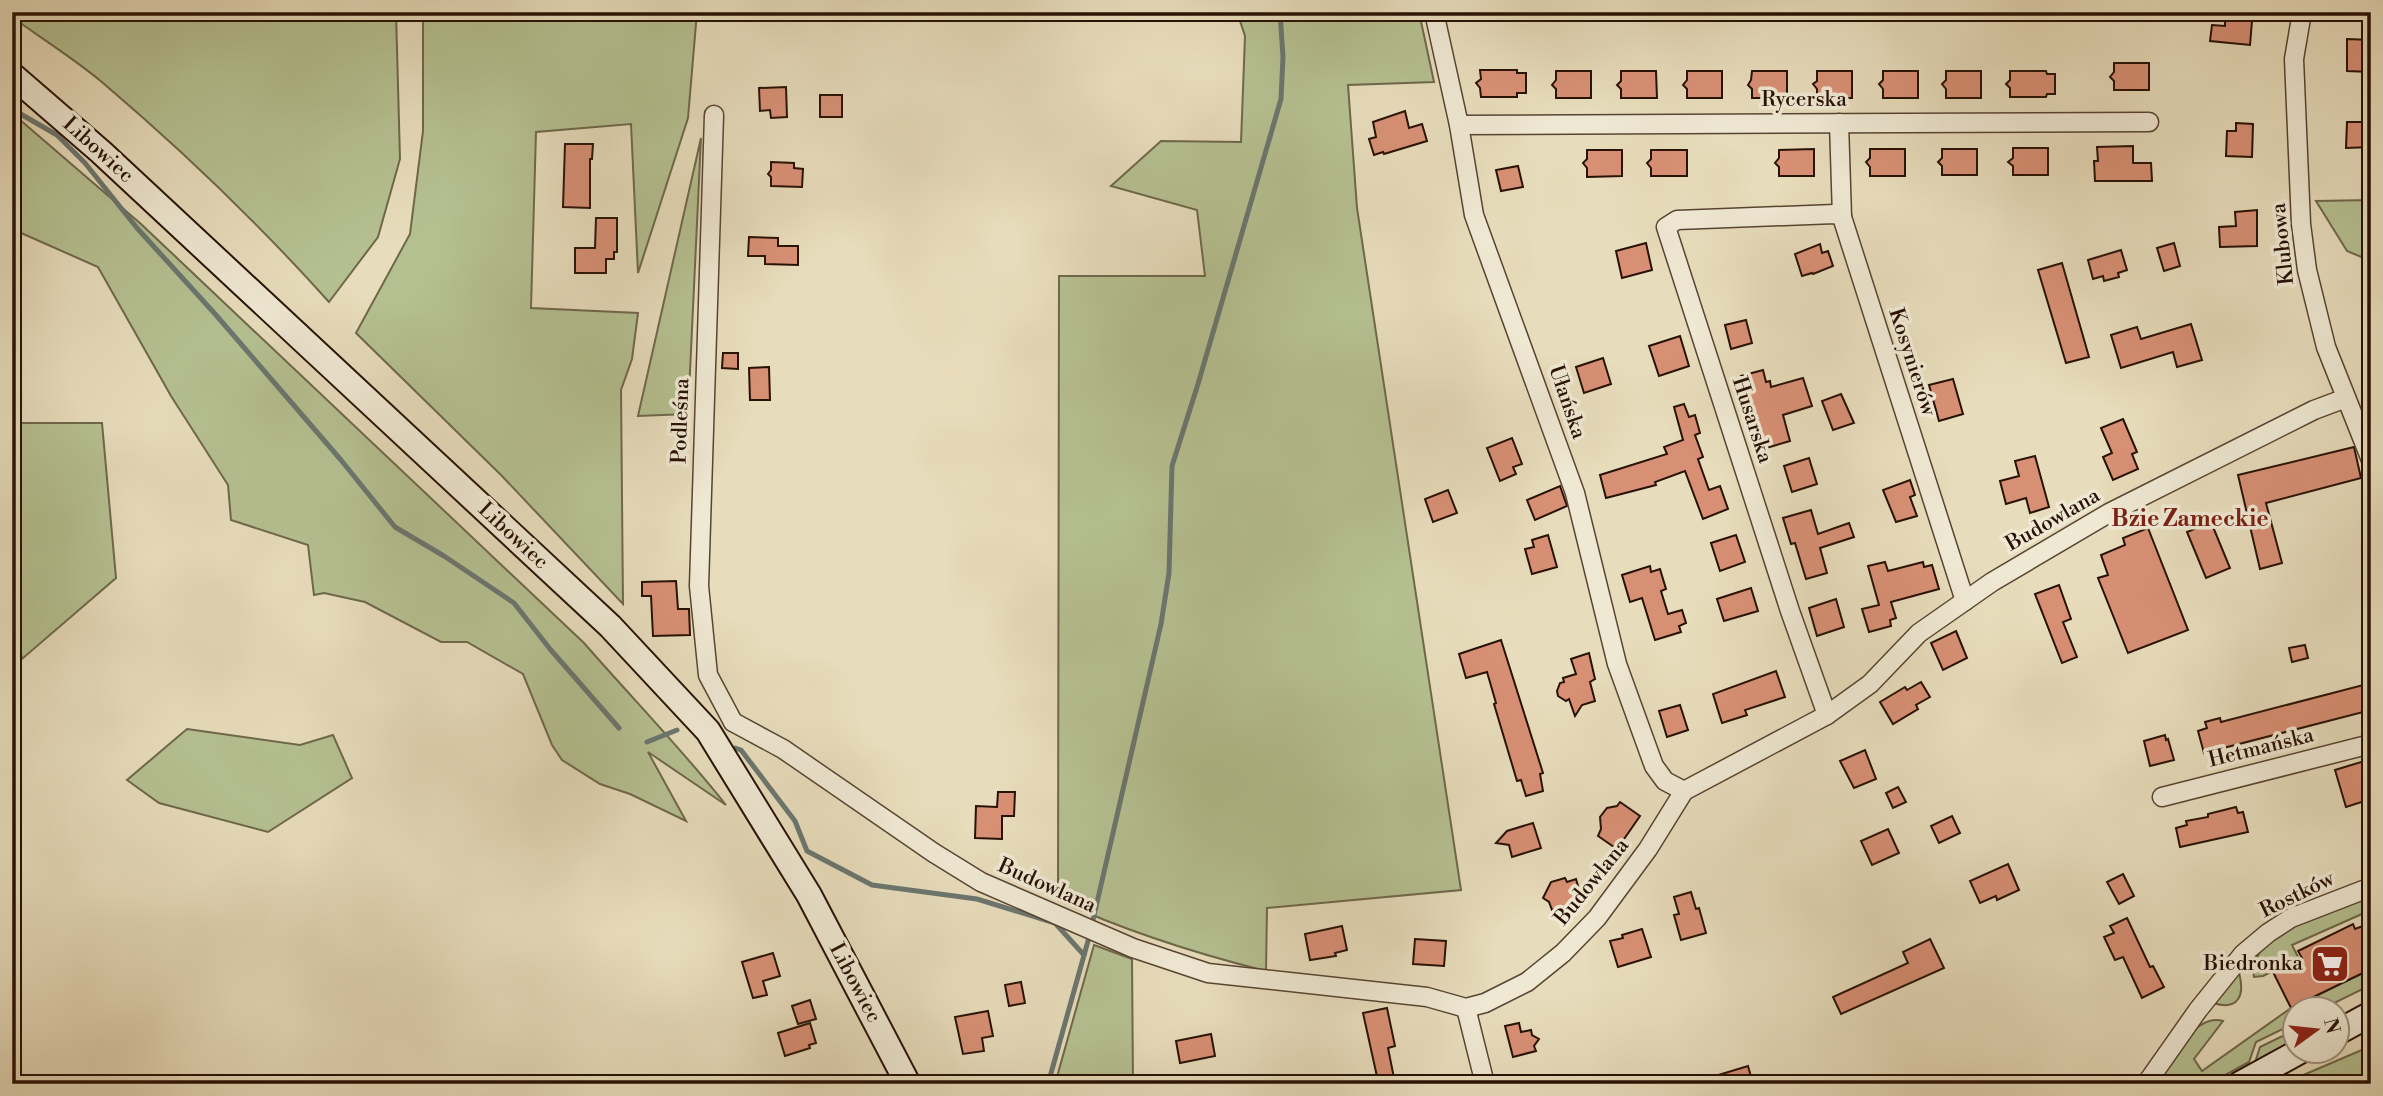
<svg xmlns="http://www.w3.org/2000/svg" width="2383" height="1096" viewBox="0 0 2383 1096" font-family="'Libre Bodoni',serif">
	<rect width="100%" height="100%" fill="#e7dcbb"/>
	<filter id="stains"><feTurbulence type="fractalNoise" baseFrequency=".00286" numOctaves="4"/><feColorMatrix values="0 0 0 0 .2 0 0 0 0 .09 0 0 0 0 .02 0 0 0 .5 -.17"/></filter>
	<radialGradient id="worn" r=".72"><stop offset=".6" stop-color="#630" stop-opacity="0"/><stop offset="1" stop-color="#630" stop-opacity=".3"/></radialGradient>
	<g fill="#b5c091" stroke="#6e684b" stroke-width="2">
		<path d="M 12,12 L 396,12 L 400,159 L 378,237 L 329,302 C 259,224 183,151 103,83 C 75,59 42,39 12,17 Z"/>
		<polygon points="423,12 697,12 688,118 638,273 631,124 536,132 531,308 638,313 632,359 621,390 623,604 502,476 356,333 410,234 423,131"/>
		<path d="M 1237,12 L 1419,12 L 1434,82 L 1348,85 L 1357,208 L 1461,890 L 1267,908 L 1266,971 C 1194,953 1125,931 1058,900 L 1059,276 L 1205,276 L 1197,210 L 1111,186 L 1161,141 L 1241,142 L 1245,36 Z"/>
		<path d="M 12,113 L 141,224 L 584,643 C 631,697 681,748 726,805 L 648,752 L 686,821 L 630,794 L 600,784 L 562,760 L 552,745 L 523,674 L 467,642 L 441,642 L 365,602 L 324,593 L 314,595 L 308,545 L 231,520 L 228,485 L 171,396 L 98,267 L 12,229 Z"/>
		<polygon points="701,138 688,414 638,416"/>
		<polygon points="2371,200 2371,261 2347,251 2316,201"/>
		<polygon points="12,423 102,423 116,578 22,659 12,610"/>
		<polygon points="187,729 300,745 333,735 352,778 268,832 159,803 127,780"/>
		<path d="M 2371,895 L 2371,910 L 2292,945 L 2299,959 L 2263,976 L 2254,977 C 2246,931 2338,908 2371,895 Z"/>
		<polygon points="1094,945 1132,959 1133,1084 1055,1084"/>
		<path d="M 2371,969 L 2371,985 L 2324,1008 L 2296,1009 L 2295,1023 L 2256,1042 L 2249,1062 L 2209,1084 L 2155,1084 C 2168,1064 2194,1012 2223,1021 L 2194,1059 L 2202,1071 L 2291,1008 Z"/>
		<path d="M 2236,973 L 2239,973 C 2245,995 2239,1011 2213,1003 Z"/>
		<polygon points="2295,1030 2295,1044 2254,1066 2260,1047"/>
		<polygon points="2371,1046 2371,1084 2284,1084 2287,1082"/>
	</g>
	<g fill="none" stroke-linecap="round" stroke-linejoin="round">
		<g stroke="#6b766f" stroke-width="5">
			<polyline points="12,109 57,135 85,163 137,228 216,315 341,460 395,527 444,556 514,603 550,649 619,728"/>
			<polyline points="647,742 677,730"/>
			<polyline points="735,748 741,750 795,821 807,851 872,885 977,899 1055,923 1084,955"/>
			<polyline points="1093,920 1161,624 1169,573 1172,466 1198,384 1281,99 1283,57 1280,12"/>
			<polyline points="1048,1084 1088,941"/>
		</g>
	</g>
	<g fill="#d89075" stroke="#281105" stroke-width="2">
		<polygon points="2225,19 2252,21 2250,45 2210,41 2212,25 2225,26"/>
		<polygon points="2347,39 2371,40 2371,72 2347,71"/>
		<polygon points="2114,63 2149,63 2149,90 2114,90 2114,81 2110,77 2114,72"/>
		<polygon points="1480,70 1517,70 1517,73 1526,73 1526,93 1517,93 1517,97 1481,97 1480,88 1476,83 1481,79"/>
		<polygon points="1556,71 1591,71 1591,98 1556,98 1556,89 1552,85 1556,80"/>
		<polygon points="1621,71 1656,71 1657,98 1621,98 1621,89 1617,85 1621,81"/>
		<polygon points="1687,71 1722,71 1722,98 1687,98 1687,89 1683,85 1687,80"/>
		<polygon points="1752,71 1787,71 1787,98 1752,98 1752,89 1748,85 1751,80"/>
		<polygon points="1817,71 1852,71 1852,98 1817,98 1817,89 1813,84 1817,81"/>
		<polygon points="1883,71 1918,71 1918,98 1883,98 1883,89 1879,84 1883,80"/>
		<polygon points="1946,71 1981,71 1981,98 1946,98 1946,89 1942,84 1946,80"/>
		<polygon points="2010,71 2046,71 2047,74 2055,74 2055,94 2047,94 2046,97 2010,97 2010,88 2006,84 2010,80"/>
		<polygon points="786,87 787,117 771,118 770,110 760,111 759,88"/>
		<rect x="820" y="95" width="22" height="22"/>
		<polygon points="1405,111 1409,128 1422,124 1427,141 1384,154 1383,152 1374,155 1369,139 1376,137 1373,122"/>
		<polygon points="2347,122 2371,122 2371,147 2346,148"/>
		<polygon points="2236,123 2253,124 2252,157 2226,156 2227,131 2236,131"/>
		<polygon points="565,144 593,144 592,159 590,159 590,208 563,207"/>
		<polygon points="2133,146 2133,163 2151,163 2152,181 2095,181 2094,161 2098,161 2097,147"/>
		<polygon points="2013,148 2048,148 2048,175 2013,175 2013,166 2008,162 2013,158"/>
		<polygon points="1814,149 1814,176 1779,176 1779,167 1775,163 1779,158 1779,150"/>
		<polygon points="1870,149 1905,149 1905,176 1870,176 1870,167 1866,162 1870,158"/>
		<polygon points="1942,149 1977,149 1977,175 1942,175 1942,166 1938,162 1942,158"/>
		<polygon points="1587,150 1622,150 1622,176 1587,177 1587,168 1583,163 1587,159"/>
		<polygon points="1651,150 1687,150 1687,176 1651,176 1651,168 1647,163 1651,159"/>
		<polygon points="771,162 794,163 794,168 803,169 802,187 771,186 771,177 768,174 771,170"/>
		<polygon points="1518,166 1523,187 1501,191 1496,170"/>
		<polygon points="2257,210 2257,246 2220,247 2219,227 2236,226 2235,212"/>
		<polygon points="596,218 617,218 617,252 614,252 614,259 606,259 606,273 575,273 575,248 595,248"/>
		<polygon points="749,237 778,238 778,246 798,246 798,265 765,264 765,256 748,256"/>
		<polygon points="1646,243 1652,270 1622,278 1616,251"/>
		<polygon points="2174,243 2180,266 2164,271 2157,248"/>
		<polygon points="1820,244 1822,253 1828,251 1833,266 1813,274 1812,273 1802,276 1795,254"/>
		<polygon points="2121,250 2127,270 2118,273 2119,277 2104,281 2103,276 2093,279 2088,260"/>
		<polygon points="2062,263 2089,357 2066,363 2038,270"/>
		<polygon points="1746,320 1752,343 1731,349 1725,325"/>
		<polygon points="2191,324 2202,360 2177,367 2173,352 2121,368 2111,335 2137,327 2141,339"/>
		<polygon points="1680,336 1689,366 1659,376 1649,346"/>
		<polygon points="723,353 738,353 738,369 722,368"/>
		<polygon points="1603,358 1611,384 1584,393 1576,367"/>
		<polygon points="769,367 770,400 750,400 749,368"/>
		<polygon points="1763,370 1766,382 1770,381 1771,387 1803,378 1812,406 1783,415 1790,441 1763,449 1741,376"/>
		<polygon points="1953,379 1963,414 1939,421 1929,385"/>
		<polygon points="1841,394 1854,423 1833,430 1822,401"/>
		<polygon points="1684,404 1689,417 1695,415 1700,433 1695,435 1703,457 1698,459 1709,490 1720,486 1728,509 1703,519 1685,471 1655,482 1656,485 1606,498 1600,475 1667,454 1664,447 1683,440 1674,407"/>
		<polygon points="2123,419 2137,452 2132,454 2138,469 2113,480 2103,457 2112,453 2101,428"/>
		<polygon points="1512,438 1522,464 1513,467 1516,474 1500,481 1487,448"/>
		<polygon points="2354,447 2361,478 2266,503 2282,563 2260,569 2238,475"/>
		<polygon points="2035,456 2049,507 2030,513 2026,498 2006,504 2000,481 2019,476 2015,461"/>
		<polygon points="1809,458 1817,484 1792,492 1784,466"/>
		<polygon points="1910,480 1915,495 1910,497 1917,516 1896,522 1883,490"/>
		<polygon points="1560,486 1567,506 1535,520 1527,500"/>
		<polygon points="1448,490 1457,513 1433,522 1425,499"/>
		<polygon points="1811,510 1818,534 1849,523 1854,537 1820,548 1827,573 1806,579 1795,543 1791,544 1783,518"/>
		<polygon points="2211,522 2230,568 2206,578 2187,532"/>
		<polygon points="2148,528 2188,630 2128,653 2098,578 2108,575 2101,555 2125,545 2123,538"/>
		<polygon points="1548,535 1557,567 1532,574 1525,549 1534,547 1532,540"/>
		<polygon points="1736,535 1745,562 1720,571 1711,543"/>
		<polygon points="1885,562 1888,571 1923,562 1924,567 1932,565 1939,589 1891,602 1896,618 1890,620 1891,626 1869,632 1862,609 1879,605 1868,566"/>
		<polygon points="1650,566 1651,572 1660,569 1666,589 1661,591 1668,614 1682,610 1686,623 1679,626 1681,632 1655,640 1642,598 1630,602 1622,575"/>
		<polygon points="676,581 678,609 689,609 690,635 653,636 651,596 642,596 642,582"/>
		<polygon points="2059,585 2071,619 2063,622 2077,657 2062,663 2035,594"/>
		<polygon points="1751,588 1758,611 1724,621 1717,599"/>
		<polygon points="1836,599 1844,627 1817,636 1809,608"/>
		<polygon points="1956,631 1967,658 1943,670 1931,643"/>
		<polygon points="1501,640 1543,773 1540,774 1543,791 1526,796 1521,780 1517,781 1494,704 1496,703 1487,672 1466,678 1459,654"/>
		<polygon points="2305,645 2308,658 2292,662 2289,648"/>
		<polygon points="1589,653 1595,679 1590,682 1595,701 1582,705 1575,716 1569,699 1566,701 1558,696 1557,691 1560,683 1564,682 1563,678 1576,674 1571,659"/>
		<polygon points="1776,671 1785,697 1745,710 1747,715 1722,723 1713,694"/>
		<polygon points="1921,682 1930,697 1916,705 1918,709 1893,724 1880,702 1905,687 1907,690"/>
		<polygon points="2371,683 2371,710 2204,753 2198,731 2207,728 2205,722 2220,718 2221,722"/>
		<polygon points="1680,705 1688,730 1667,737 1659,711"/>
		<polygon points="2165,735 2166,740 2168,739 2174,760 2150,766 2144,741"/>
		<polygon points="1865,750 1876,779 1854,788 1840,761"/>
		<polygon points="2371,759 2371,799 2346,807 2335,770"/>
		<polygon points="1898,787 1906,802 1893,808 1886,793"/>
		<polygon points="998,792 1015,792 1014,816 1002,816 1002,839 975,838 976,806 997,807"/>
		<polygon points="1620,802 1640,816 1617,849 1598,836 1601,829 1600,817 1607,808 1617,806"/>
		<polygon points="2236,807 2238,813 2243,812 2248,832 2180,847 2176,828 2187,825 2186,821 2208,817 2208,814"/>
		<polygon points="1952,816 1960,833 1939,843 1931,826"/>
		<polygon points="1533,823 1541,848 1512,857 1509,845 1496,843 1507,831"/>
		<polygon points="1888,829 1899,853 1872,865 1861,841"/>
		<polygon points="2008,864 2019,890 1997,900 1996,896 1980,903 1970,881"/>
		<polygon points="2123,874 2134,896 2119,904 2107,882"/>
		<polygon points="1565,878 1567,882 1576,879 1581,896 1572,899 1574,904 1552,910 1549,902 1543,898 1551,882"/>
		<polygon points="1691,892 1696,909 1699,908 1706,933 1681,940 1674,915 1679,914 1674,897"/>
		<polygon points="2127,918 2150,967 2153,966 2164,987 2142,998 2123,957 2115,960 2104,937 2114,933 2110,926"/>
		<polygon points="2371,923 2371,969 2291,1008 2273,972 2302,958 2298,951 2353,924 2355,929"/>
		<polygon points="1342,926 1347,950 1335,953 1336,956 1310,960 1305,934"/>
		<polygon points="1642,929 1651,957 1618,967 1610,941 1623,938 1622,935"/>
		<polygon points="1415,939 1446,941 1444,966 1413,964"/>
		<polygon points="1930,939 1944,968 1841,1014 1833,997 1908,963 1903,952"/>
		<polygon points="773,953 780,976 763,981 767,995 753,998 742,962"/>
		<polygon points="1021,982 1025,1003 1009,1006 1005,985"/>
		<polygon points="810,1000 816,1019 798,1024 792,1006"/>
		<polygon points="1387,1008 1395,1046 1388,1048 1394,1078 1378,1081 1363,1013"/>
		<polygon points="988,1011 993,1036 982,1038 984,1051 963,1054 955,1017"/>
		<polygon points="810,1023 816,1043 809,1045 810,1048 785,1056 778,1033"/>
		<polygon points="1519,1023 1521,1032 1531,1030 1532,1035 1539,1039 1534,1046 1536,1051 1513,1057 1505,1026"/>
		<polygon points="1211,1034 1215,1056 1180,1063 1176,1041"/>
		<polygon points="1748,1066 1753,1084 1703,1084 1702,1080"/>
	</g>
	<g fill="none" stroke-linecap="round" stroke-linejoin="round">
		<g stroke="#584432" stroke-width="21">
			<g id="street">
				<polyline points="1434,12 1459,125 1474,215 1575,493 1617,664 1654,766 1665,781 1684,791"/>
				<polyline points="2302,12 2294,59 2301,224 2307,270 2326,347 2371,460"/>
				<polyline points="714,115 699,586 708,675 733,722"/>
				<polyline points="1839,123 1842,217"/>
				<polyline points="1459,125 2149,122"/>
				<polyline points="1827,715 1790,611 1666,227 1677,220 1835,214 1842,217 1965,601"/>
				<polyline points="733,722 783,749 934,853 981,882 1133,948 1208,973 1427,997 1466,1008 1485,1003 1527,982 1563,953 1597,918 1648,849 1684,791 1827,715 1870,684 1919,633 1992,582 2109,513 2314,410 2346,398"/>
				<polyline points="2162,797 2371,744"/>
				<polyline points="1466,1008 1485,1084"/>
				<polyline points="2146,1084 2198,1010 2243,954 2268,933 2291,918 2371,887"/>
			</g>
		</g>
		<g stroke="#281105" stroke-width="28">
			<g id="secondary">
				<polyline points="12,75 101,152 610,626 708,731 809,895 908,1084"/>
				<polyline points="2338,1032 2371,1014"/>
				<polyline points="2240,1084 2302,1050"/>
			</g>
		</g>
		<use href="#street" stroke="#efe8d3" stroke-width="18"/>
		<use href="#secondary" stroke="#efe8d3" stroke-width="24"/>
	</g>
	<defs>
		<g id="supermarket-square" transform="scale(2.0125)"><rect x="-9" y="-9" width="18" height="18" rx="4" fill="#8f2418" stroke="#efe8d3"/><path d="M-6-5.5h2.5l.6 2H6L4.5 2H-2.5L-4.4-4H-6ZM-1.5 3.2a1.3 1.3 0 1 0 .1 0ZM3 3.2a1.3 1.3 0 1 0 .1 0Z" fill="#fff"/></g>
	</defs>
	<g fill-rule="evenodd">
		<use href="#supermarket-square" x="2330" y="964"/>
	</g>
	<g text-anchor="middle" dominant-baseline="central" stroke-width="7" stroke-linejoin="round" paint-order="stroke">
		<g font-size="21" fill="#281105" stroke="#efe8d3">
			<text x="1804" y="100">Rycerska</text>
			<text transform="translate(98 150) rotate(42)">Libowiec</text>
			<text transform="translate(2283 244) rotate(-96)">Klubowa</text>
			<text transform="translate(1912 362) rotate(72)">Kosynierów</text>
			<text transform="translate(1567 402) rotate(71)">Ułańska</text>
			<text transform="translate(1752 420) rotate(72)">Husarska</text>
			<text transform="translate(681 421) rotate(-88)">Podleśna</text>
			<text transform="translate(2053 520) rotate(-30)">Budowlana</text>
			<text transform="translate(513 536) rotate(43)">Libowiec</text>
			<text transform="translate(2261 748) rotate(-14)">Hetmańska</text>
			<text transform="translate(1592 882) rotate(-51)">Budowlana</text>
			<text transform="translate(1047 886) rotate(24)">Budowlana</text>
			<text transform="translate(2297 895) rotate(-26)">Rostków</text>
			<text transform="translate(855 983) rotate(62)">Libowiec</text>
		</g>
		<g font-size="21" fill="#281105" stroke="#efe8d3" text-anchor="end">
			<text x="2303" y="964">Biedronka</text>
		</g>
		<g font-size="23" font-weight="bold" fill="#7a1f14" stroke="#efe8d3">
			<text x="2190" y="519">Bzie Zameckie</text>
		</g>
	</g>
	<rect width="2383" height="1096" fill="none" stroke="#e7dcbb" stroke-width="42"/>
	<rect x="14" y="14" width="2355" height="1068" fill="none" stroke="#281105" stroke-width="3.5"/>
	<rect x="21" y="21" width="2341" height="1054" fill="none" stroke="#281105" stroke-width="2"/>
	<g transform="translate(2316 1030) rotate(75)"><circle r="33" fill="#efe8d3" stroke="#9f9281" stroke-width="2"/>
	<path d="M0-5L12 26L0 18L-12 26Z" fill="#8f2418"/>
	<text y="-10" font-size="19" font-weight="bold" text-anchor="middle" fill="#281105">N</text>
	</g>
	<rect width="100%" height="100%" filter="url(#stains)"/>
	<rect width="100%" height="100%" fill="url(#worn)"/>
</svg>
